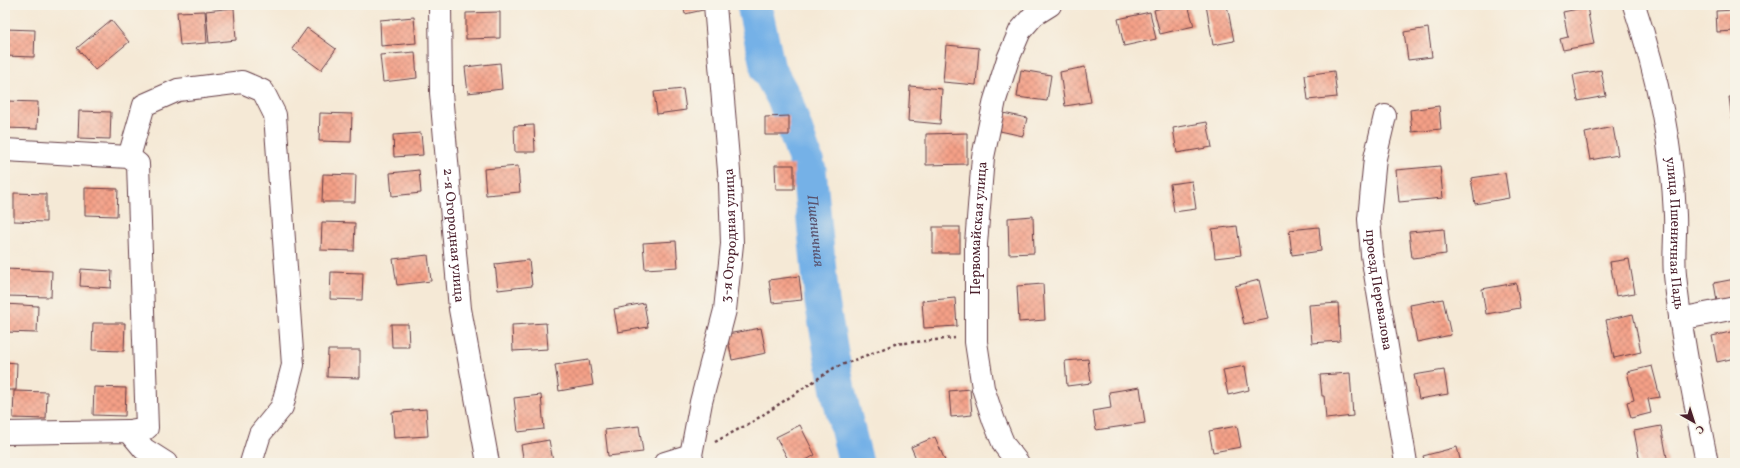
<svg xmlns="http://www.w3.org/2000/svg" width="1740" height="468" viewBox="0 0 1740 468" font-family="Vollkorn,serif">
	<defs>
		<pattern id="building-cross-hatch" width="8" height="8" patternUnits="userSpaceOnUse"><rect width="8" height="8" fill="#f5a087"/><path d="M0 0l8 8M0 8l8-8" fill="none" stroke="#c8826f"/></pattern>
	</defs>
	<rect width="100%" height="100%" fill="#f7f3e8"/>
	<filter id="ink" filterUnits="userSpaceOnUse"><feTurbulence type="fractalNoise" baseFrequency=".025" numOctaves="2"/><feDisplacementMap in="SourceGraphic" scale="8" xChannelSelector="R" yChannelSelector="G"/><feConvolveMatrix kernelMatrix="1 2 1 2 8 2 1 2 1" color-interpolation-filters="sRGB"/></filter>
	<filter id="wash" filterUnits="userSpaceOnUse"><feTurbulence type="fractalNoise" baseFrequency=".012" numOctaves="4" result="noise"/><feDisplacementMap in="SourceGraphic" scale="16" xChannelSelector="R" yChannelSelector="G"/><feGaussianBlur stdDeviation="0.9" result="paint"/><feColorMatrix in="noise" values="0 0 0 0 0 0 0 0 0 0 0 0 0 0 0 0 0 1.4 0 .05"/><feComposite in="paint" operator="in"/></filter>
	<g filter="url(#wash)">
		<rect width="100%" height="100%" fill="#f5e9d6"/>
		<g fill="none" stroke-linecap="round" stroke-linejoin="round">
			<path stroke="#75b1e7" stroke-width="35" id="s1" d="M 754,5 L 768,69 L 785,100 L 809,170 L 822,302 L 838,391 L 856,463"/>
		</g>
		<g id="blocks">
			<g fill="url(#building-cross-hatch)">
				<polygon points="683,5 702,5 703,10 685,14"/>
				<polygon points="1172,5 1188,5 1194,26 1160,34 1154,10"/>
				<polygon points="1206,5 1227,5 1234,41 1213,45"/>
				<polygon points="1587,7 1594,44 1563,50 1560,39 1568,37 1563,12"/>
				<polygon points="234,8 236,40 209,43 206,11"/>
				<polygon points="1735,10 1735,31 1717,32 1716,11"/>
				<polygon points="205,11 207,43 180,45 177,12"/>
				<polygon points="500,12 500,38 466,39 466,13"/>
				<polygon points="1150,12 1156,39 1124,46 1118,19"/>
				<polygon points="414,17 416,43 381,46 380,20"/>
				<polygon points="111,20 129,42 95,70 77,48"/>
				<polygon points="307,28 336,49 321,70 292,49"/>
				<polygon points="1428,28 1432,57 1408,60 1404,32"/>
				<polygon points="5,29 35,30 34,57 5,56"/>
				<polygon points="946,45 979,48 976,85 943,82"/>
				<polygon points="415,52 417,78 383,82 380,55"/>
				<polygon points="500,63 502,89 468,93 465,67"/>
				<polygon points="1085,67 1091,102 1065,106 1060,72"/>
				<polygon points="1021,70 1051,75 1047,101 1017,97"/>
				<polygon points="1601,70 1606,96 1578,101 1573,75"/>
				<polygon points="1334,71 1337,97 1308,100 1305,75"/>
				<polygon points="910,86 942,89 940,124 908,121"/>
				<polygon points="683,89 686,110 657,114 654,92"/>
				<polygon points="1729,97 1735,97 1735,119 1732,119"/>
				<polygon points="6,101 38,102 37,129 5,128"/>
				<polygon points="1439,106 1441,129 1412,132 1410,110"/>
				<polygon points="79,111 111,112 110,139 78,138"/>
				<polygon points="320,113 352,114 351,142 319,141"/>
				<polygon points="1003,113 1027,118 1023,136 1000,131"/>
				<polygon points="789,116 789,135 765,135 765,117"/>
				<polygon points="1207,122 1212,147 1177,153 1173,128"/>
				<polygon points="534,125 535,152 515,152 514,126"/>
				<polygon points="1613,127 1618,155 1590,160 1585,133"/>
				<polygon points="421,133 423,155 394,157 393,135"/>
				<polygon points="967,133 967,164 926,165 926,134"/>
				<polygon points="775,165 794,165 794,189 776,189"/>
				<polygon points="518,166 520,192 486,195 484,169"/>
				<polygon points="1440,166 1443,198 1399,202 1396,170"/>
				<polygon points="419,170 421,193 392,196 390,173"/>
				<polygon points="1505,173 1509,198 1475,204 1471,178"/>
				<polygon points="323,174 356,175 355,202 322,202"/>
				<polygon points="1192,181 1196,209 1174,212 1170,184"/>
				<polygon points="85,188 118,189 117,216 85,215"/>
				<polygon points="14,193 46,194 46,222 14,221"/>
				<polygon points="1033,216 1034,253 1009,254 1008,218"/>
				<polygon points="322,222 355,223 354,251 321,250"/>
				<polygon points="1237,226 1241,255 1215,258 1212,229"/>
				<rect x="933" y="227" width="27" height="26"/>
				<polygon points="1319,227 1321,251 1292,255 1289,230"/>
				<polygon points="1444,229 1446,254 1412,258 1409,232"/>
				<polygon points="676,241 678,267 645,269 643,243"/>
				<polygon points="428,255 431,281 397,285 393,259"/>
				<polygon points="1629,259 1635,293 1616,296 1610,262"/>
				<polygon points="529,260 532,286 498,290 495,264"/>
				<polygon points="5,269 52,271 51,297 5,296"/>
				<polygon points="81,269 112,271 111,288 80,286"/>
				<polygon points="331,272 363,273 362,300 330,299"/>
				<polygon points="799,276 802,300 772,303 769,280"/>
				<polygon points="1735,279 1735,298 1717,301 1714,283"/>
				<polygon points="1259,280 1268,319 1244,324 1235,286"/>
				<polygon points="1516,283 1520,308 1486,314 1482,289"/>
				<polygon points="1043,284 1045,320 1019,322 1017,286"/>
				<polygon points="955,298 957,326 924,328 922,301"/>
				<polygon points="1443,299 1451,335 1417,342 1410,305"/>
				<polygon points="644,303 648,327 618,332 614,309"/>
				<polygon points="1338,303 1340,341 1312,343 1309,305"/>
				<polygon points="5,304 38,306 37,333 5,332"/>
				<polygon points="1633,314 1641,352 1614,358 1606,320"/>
				<polygon points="93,323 125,323 124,351 92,350"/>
				<polygon points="546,323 548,349 513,351 512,325"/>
				<polygon points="391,324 408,324 409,347 392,347"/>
				<polygon points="761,328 766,353 732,360 727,334"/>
				<polygon points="1735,331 1735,358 1717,362 1712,336"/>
				<polygon points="328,350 360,350 360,378 327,377"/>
				<polygon points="1088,359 1091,383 1067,386 1065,361"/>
				<polygon points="589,360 593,385 559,391 555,365"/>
				<polygon points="5,362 17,363 16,390 5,390"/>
				<polygon points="1245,366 1249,390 1228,395 1223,370"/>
				<polygon points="1652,366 1660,397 1648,399 1651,413 1631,418 1627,402 1634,400 1627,372"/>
				<polygon points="1444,370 1448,394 1419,399 1414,375"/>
				<polygon points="1350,373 1353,416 1326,419 1324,396 1322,396 1320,375"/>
				<polygon points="94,387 126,388 125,416 93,415"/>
				<polygon points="1140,387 1145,423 1096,430 1093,411 1111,408 1109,392"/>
				<polygon points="970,389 972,415 951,417 949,391"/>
				<polygon points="14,391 47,392 46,419 13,418"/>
				<polygon points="541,395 544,429 518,432 514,398"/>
				<polygon points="426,409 428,436 394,438 392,412"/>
				<polygon points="800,425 815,455 801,463 790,463 776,437"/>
				<polygon points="639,426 643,452 608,456 605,430"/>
				<polygon points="1237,426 1241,447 1213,452 1209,431"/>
				<polygon points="1661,426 1668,463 1640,463 1634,431"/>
				<polygon points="935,437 946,463 918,463 911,447"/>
				<polygon points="549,440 553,461 524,463 521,445"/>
				<polygon points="1457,447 1461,463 1425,463 1423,456"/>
			</g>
		</g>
	</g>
	<g filter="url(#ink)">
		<use href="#blocks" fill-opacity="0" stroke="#643d45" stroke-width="1"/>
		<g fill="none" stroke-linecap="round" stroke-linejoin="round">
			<g stroke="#643d45" stroke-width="24">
				<g id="minor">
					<path id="s2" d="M 440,5 L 441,93 L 460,309 L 488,463"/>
					<path id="s3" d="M 1634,5 C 1657,74 1672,142 1675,215 C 1676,235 1673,255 1675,275 C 1681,338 1695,401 1707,463"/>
					<path id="s4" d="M 1385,116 L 1375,158 L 1369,219 L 1372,255 L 1406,463"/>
					<polyline points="5,150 129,157 138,164 147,428 129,431"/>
					<polyline points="129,157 144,105 178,90 242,82 263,91 275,115 293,365 282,407 260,434 251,463"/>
					<polyline points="1680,319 1735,308"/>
					<polyline points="5,433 129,431 144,449 166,463"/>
					<polyline points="665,463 691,455"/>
					<path id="s5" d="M 693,463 L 691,455 L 701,402 L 725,310 L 732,244 L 730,183 L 715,5"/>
					<path id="s6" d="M 1018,463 L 1004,445 L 994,421 L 983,388 L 976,342 L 976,244 L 983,157 L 995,100 L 1008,59 L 1020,31 L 1034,15 L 1050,5"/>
				</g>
			</g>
			<polyline stroke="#643d45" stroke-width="2.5" stroke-dasharray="3 3" stroke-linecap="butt" points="715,442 752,422 834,368 895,344 955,338"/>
			<use href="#minor" stroke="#fff" stroke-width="22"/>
		</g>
	</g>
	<g text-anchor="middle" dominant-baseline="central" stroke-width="3.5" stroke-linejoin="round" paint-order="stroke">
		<g font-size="14" fill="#4a1f2b" stroke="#f7f3e8">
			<text stroke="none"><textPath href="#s6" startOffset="244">Первомайская улица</textPath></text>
			<text stroke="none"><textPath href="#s3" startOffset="233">улица Пшеничная Падь</textPath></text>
			<text stroke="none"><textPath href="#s2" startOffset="231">2-я Огородная улица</textPath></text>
			<text stroke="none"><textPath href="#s5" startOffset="232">3-я Огородная улица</textPath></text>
			<text stroke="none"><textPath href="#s4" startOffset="176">проезд Перевалова</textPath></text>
		</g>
		<g font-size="15" font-style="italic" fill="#59526d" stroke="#f7f3e8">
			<text stroke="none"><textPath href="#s1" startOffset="236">Пшеничная</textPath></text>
		</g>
	</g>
	<rect width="1740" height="468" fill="none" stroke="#f7f3e8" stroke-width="20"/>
	<g transform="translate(1694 422) rotate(141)" stroke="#f7f3e8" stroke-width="3" paint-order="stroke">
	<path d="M0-3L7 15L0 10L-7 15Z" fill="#4a1f2b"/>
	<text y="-6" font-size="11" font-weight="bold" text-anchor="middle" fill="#4a1f2b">С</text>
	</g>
</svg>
